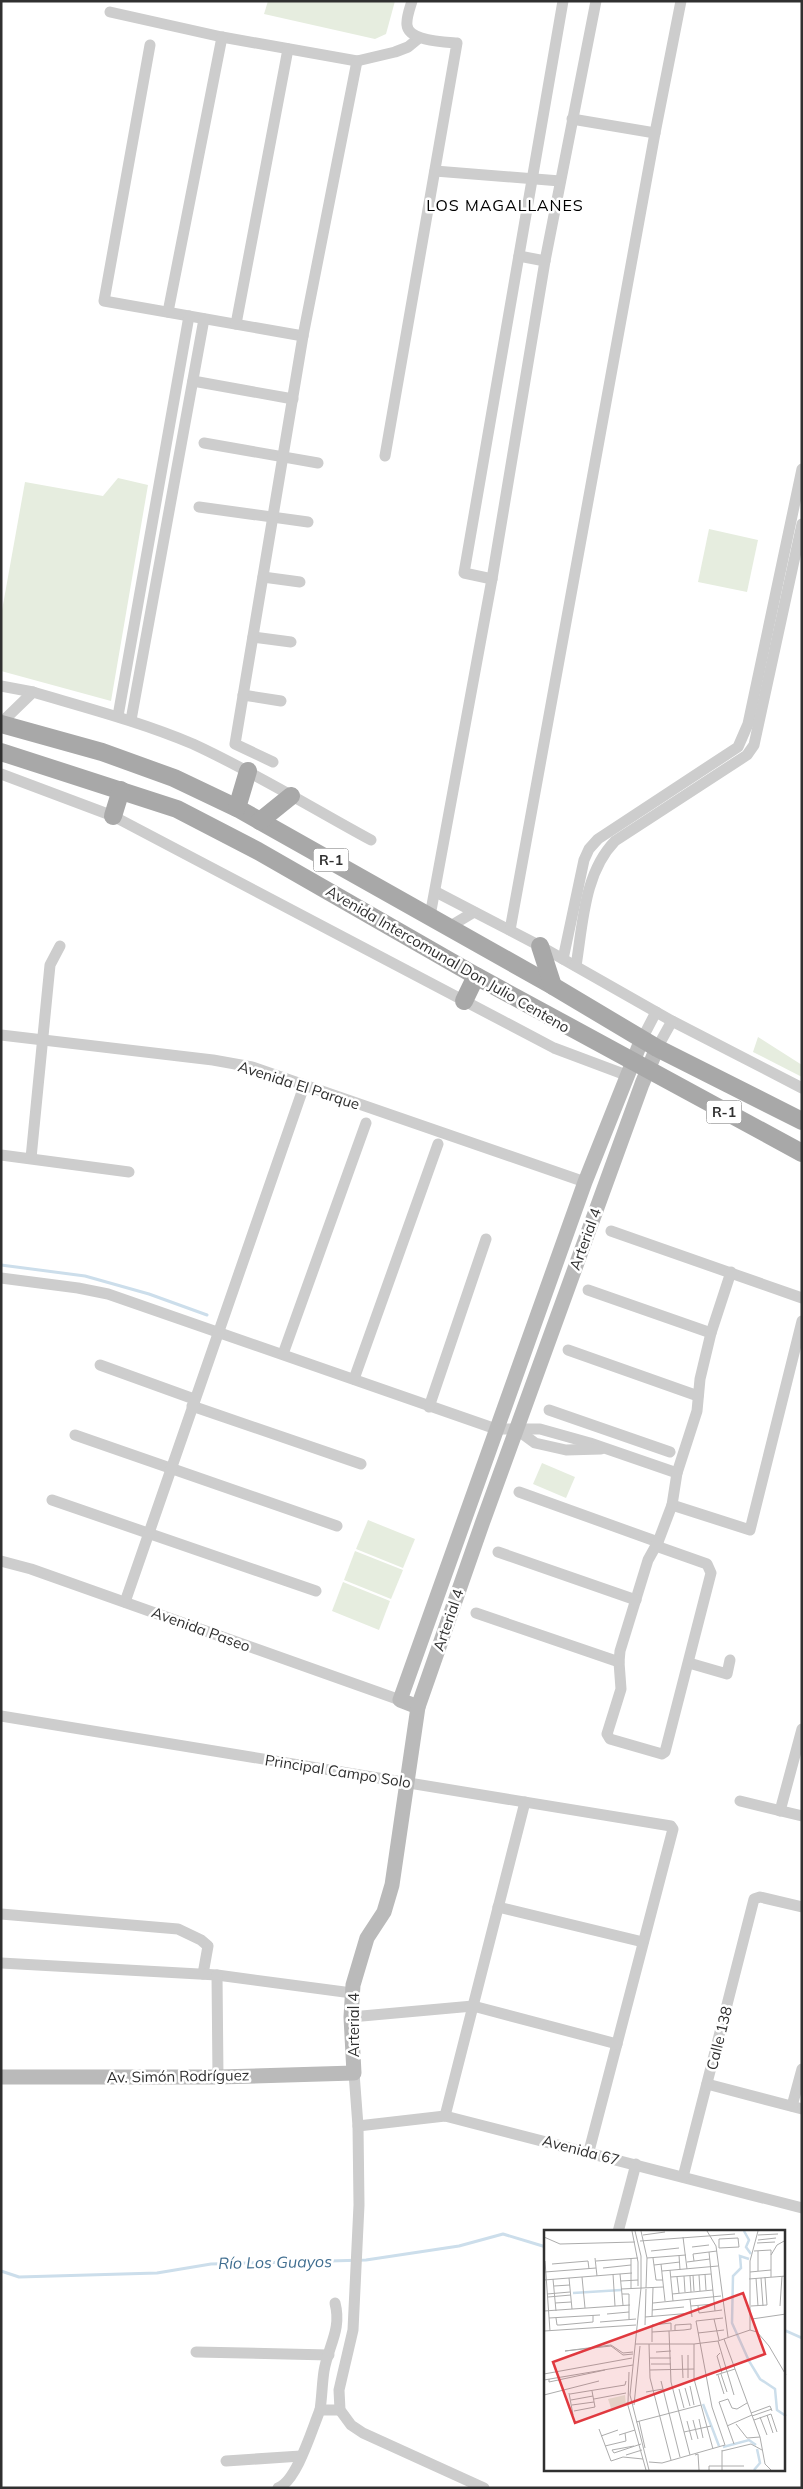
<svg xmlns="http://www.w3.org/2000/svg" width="803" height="2489" viewBox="0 0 803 2489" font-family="Mulish,sans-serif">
	<rect width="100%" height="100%" fill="#fff"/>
	<g fill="#e6eddf">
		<polygon points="268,1 395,1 386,34 375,39 264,14"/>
		<polygon points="118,478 148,485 111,701 1,671 1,616 25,482 103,496"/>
		<polygon points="709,529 758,540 747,592 698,582"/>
		<polygon points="758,1037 802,1065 802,1077 753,1052"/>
		<polygon points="542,1463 575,1477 566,1498 533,1484"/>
		<polygon points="368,1520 415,1539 403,1568 356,1549"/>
		<polygon points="355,1551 403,1570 391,1599 344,1580"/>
		<polygon points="343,1582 390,1601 379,1630 332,1611"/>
	</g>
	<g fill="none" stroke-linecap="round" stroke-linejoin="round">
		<g stroke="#ccdeeb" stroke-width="3">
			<polyline points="1,1265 85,1276 149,1294 207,1315"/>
			<polyline points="1,2271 19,2277 157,2273 211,2264 366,2260 459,2246 503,2234 546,2247"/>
			<polyline points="784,2330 802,2338"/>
		</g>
		<g stroke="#cdcdcd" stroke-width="11">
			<polyline points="110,12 222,37 357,61 395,52 408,47 419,38"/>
			<polyline points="150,45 104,301 303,336"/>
			<polyline points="572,119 655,133"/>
			<polyline points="435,171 560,181"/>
			<polyline points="519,256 545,261"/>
			<polyline points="168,312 222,37"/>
			<polyline points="236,324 288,49"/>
			<polyline points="193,381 293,399"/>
			<polyline points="204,443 318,463"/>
			<path d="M 385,456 L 457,43 C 445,42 408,41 407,25 C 406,18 410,8 412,1"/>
			<polyline points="199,507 308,522"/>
			<polyline points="263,577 300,582"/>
			<polyline points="492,579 464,573 563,1"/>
			<polyline points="253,637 291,642"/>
			<polyline points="1,686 33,692"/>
			<polyline points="243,695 281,701"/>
			<polyline points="118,716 189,316"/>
			<polyline points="131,720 204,319"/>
			<path d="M 1,723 L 33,692 C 87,708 141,722 193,744 C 254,772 312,808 371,840"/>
			<polyline points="273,762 235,744 303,336 357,61"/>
			<polyline points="1,774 113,816 554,1048 626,1075"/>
			<polyline points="436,892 540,946 672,1021 802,1088"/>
			<polyline points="430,916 492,579 545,261 596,1"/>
			<polyline points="449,927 474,912"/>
			<polyline points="510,930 655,133 681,1"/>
			<polyline points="563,959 584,860 589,849 598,839 738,747 748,724 802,469"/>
			<path d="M 576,966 C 583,923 584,873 615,841 L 747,755 L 754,745 L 802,524"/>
			<polyline points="1,1035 213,1060 252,1067 585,1182"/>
			<polyline points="642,1039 656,1012"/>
			<polyline points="657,1048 672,1021"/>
			<polyline points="1,1155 129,1172"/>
			<polyline points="31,1158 50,965 60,946"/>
			<polyline points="611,1231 802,1298"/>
			<polyline points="1,1278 78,1288 108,1294 496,1429 540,1429 590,1443 677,1473"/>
			<polyline points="588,1290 711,1333"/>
			<polyline points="568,1350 698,1396"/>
			<polyline points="283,1354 366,1123"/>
			<polyline points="100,1365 194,1399"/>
			<polyline points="354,1379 438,1144"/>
			<polyline points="192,1406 361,1464"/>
			<polyline points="429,1407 486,1239"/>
			<polyline points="549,1410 670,1452"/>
			<polyline points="516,1429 535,1443 566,1450 601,1449"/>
			<polyline points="75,1435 337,1526"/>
			<polyline points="519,1492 658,1542"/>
			<polyline points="52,1500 316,1591"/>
			<polyline points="672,1505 750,1530 802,1321"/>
			<polyline points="656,1546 707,1564 711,1573 665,1752 662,1754 610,1739 607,1734 621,1689 619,1662 620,1651 648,1560 658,1542 672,1505 677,1473 697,1411 700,1379 711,1333 731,1272"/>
			<polyline points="498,1552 636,1600"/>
			<polyline points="1,1561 31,1569 400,1700"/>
			<polyline points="125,1602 304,1086"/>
			<polyline points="476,1613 619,1662"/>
			<polyline points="689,1663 727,1674 730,1660"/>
			<polyline points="1,1716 671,1826 673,1829 589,2151"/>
			<polyline points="740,1801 802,1816"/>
			<polyline points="780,1811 802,1729"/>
			<polyline points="498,1907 643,1942"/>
			<polyline points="1,1914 178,1929 201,1940 208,1946 203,1974"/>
			<polyline points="1,1963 217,1975 352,1993"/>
			<polyline points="217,1975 218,2077"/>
			<polyline points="351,2017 473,2006 617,2044"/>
			<polyline points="354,2073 358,2126 359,2205 353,2330 339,2390 340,2410 351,2425 363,2433 484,2488"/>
			<polyline points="707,2084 802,2109"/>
			<polyline points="792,2106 802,2069"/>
			<polyline points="445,2116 525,1802"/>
			<polyline points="358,2126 445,2116 802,2208"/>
			<polyline points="683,2177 754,1899 760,1897 802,1907"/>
			<polyline points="618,2232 636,2164"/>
			<polyline points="196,2352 329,2355"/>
			<path d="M 320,2410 C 322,2397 322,2384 324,2371 C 328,2346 342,2330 335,2303"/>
			<polyline points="226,2461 301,2456"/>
			<path d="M 278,2488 C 297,2481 312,2429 320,2410 L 340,2410"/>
		</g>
		<g stroke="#bababa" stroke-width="15">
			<polyline points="418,1707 400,1700 585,1182 642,1039"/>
			<polyline points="1,2077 218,2077 354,2073 351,2017 353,1985 367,1938 384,1912 392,1885 418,1707 482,1524 642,1084 657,1048"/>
		</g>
		<g stroke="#a8a8a8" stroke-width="18">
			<polyline points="1,724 102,752 174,778 237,808 553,986 657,1048 802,1121"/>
			<polyline points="1,752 177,809 258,851 476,976 802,1153"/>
			<polyline points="237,808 248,771"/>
			<polyline points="113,816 121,790"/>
			<polyline points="260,821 291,796"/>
			<polyline points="540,946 553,986"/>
			<polyline points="464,1001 476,976"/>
		</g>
	</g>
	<g text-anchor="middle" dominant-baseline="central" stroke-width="5" stroke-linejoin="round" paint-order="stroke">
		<g fill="#fff" stroke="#6e6e6e" stroke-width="1">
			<rect x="313.5" y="848.5" width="35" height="23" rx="4"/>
			<rect x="706.5" y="1100.5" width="35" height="23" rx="4"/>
		</g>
		<g font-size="14" font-weight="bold" fill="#303030">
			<text x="331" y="860">R-1</text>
			<text x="724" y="1112">R-1</text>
		</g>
		<g font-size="15" fill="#303030" stroke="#fff">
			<text transform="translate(448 959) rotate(30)">Avenida Intercomunal Don Julio Centeno</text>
			<text transform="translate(299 1085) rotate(18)">Avenida El Parque</text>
			<text transform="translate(585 1239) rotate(-70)">Arterial 4</text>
			<text transform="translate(448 1620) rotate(-71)">Arterial 4</text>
			<text transform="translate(201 1629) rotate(20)">Avenida Paseo</text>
			<text transform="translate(338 1771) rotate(9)">Principal Campo Solo</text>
			<text transform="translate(353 2025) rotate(-90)">Arterial 4</text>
			<text transform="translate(719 2038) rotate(-76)">Calle 138</text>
			<text transform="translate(178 2076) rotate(-1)">Av. Simón Rodríguez</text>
			<text transform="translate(581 2150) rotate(15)">Avenida 67</text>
		</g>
		<g font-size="16" letter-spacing="1" fill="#000" stroke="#fff">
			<text x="505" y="205">LOS MAGALLANES</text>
		</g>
		<g font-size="16" font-style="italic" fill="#406e90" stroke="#fff">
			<text transform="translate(275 2262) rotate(-1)">Río Los Guayos</text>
		</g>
	</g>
	<g transform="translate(544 2230)">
		<rect width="241" height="241" fill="#fff"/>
		<path d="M 81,165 L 82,175 L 67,178 L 64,169 Z" fill="#e6eddf"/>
		<path fill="none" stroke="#ccdeeb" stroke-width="2.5" d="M 200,1 L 205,10 L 202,17 L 207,24M 205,29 L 196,26 L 197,38 L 189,46 L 188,93 L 205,131 L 216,149 L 231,159 L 233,180 L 242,186M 29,63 L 77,60M 159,174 L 175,216M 179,217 L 205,210 L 212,215M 210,240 L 216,233 L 213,219"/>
		<path fill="none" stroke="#acacac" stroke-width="1" d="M 88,1 L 94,32 L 94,56M 91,1 L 97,26 L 97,58 L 86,165 L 105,240M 97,1 L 103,28 L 102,58M 163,1 L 172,16 L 184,107M 99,5 L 121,2M 214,5 L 234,4M 0,7 L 16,14 L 91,12M 139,7 L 143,39M 175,9 L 194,8 L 195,17 L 175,18 ZM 214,10 L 232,8M 96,11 L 191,4M 213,13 L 231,12M 148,17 L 165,15M 107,21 L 135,18M 210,21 L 227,20 L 227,47M 214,21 L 214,41M 165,22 L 171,81M 135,25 L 136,40M 227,25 L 233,15 L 242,10M 51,28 L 53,46M 87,28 L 87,58M 103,28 L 142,25M 109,28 L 112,50 L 119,50M 1,31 L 6,101M 52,31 L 94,28M 150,31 L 149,24 L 173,21M 143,32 L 166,29M 8,34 L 44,31 L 45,39M 117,34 L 121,71M 110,35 L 136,32M 59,38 L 87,35M 126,40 L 129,71M 118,41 L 174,36M 1,42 L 52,38M 206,42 L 227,40M 69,44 L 71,76M 76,44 L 79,75M 161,44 L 162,60M 149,45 L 150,61M 155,45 L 156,61M 140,46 L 141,62M 146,46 L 147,62M 38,47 L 41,78M 127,47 L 167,44M 133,47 L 135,63M 25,48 L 28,79M 212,48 L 214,76M 217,48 L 219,76M 9,49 L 12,81M 205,49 L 242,46M 0,50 L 88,43M 77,51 L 94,50M 10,56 L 26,55M 77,59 L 119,57M 3,64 L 26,62M 78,64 L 85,64 L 85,89M 128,64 L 169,60M 4,67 L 27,65M 146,69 L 148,87M 11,73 L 27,72M 109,73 L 177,66M 147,76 L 170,74M 154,76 L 155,83 L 178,80M 207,76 L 223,75 L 221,47M 236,76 L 238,46M 108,80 L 140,77M 0,81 L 86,75M 63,84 L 85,82M 101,87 L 148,83M 108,87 L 109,58M 5,88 L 56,85M 12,88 L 13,95 L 16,95 L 49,92 L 49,85M 170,89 L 175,110M 208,89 L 242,84M 56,92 L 92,89M 101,95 L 102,59M 206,100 L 213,102 L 225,116 L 242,145M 0,101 L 92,95M 125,101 L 127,152 L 146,225M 108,102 L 140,100 L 147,99 L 147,94 L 131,95 L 131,100M 154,103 L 180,100M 180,109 L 216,207 L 221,234 L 227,240M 174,111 L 190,165M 108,112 L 108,95 L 127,93 L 127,100M 91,114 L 150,114 L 174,111 L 206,100 L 206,31 L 214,1M 105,114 L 106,148 L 127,230M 150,114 L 150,149 L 169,219M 112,122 L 127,121M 176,123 L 173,126 L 178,143M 89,124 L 79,125 L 67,116 L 21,121 L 67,115 L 79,123 L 89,122M 138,125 L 139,148M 144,125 L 144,148M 106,128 L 127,128M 107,134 L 127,134M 106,140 L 150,139M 0,144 L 88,128M 177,144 L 183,162M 172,145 L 191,139M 174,145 L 180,164M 5,149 L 5,152 L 61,140M 0,150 L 89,135M 117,151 L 136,227M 146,156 L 150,175M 141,158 L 146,176M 135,159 L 140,178M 102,162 L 119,159M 25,163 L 29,185M 26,164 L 81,155 L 82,151M 0,165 L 55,151M 50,169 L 82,163M 27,170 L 49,166M 83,172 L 102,240M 84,172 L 85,142M 28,175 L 50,172M 90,175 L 96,116M 30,181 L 51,177 L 48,161M 207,183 L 226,176 L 228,181M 223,185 L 229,203M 208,186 L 228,179M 216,187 L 223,205M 155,189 L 159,208M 149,190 L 154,209M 210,190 L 227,184 L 233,202M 95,191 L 101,218M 143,191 L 148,210M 92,192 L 157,175M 192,194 L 203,208 L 216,207M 183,196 L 208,185M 55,199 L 67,231 L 79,227 L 99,229M 140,202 L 167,196M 75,205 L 91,200M 57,206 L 74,200M 190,214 L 175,172 L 184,169 L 188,178 L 193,179 L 203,173M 61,216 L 82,211 L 81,203M 68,220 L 70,223 L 97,214M 68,220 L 90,216M 178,220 L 178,240M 178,221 L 207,214 L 218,220M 82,225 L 98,220M 151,225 L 154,224 L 155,240M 105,232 L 118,233 L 181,215 L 168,177 L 152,91 L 179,88M 165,240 L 165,236 L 200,236"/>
		<path fill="#e0393f" fill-opacity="0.15" stroke="#e0393f" stroke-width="2.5" d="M 199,63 L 221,124 L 31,193 L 9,132 Z"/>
		<rect width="241" height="241" fill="none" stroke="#303030" stroke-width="2.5"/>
	</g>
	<rect width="803" height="2489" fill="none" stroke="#303030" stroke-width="5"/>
</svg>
